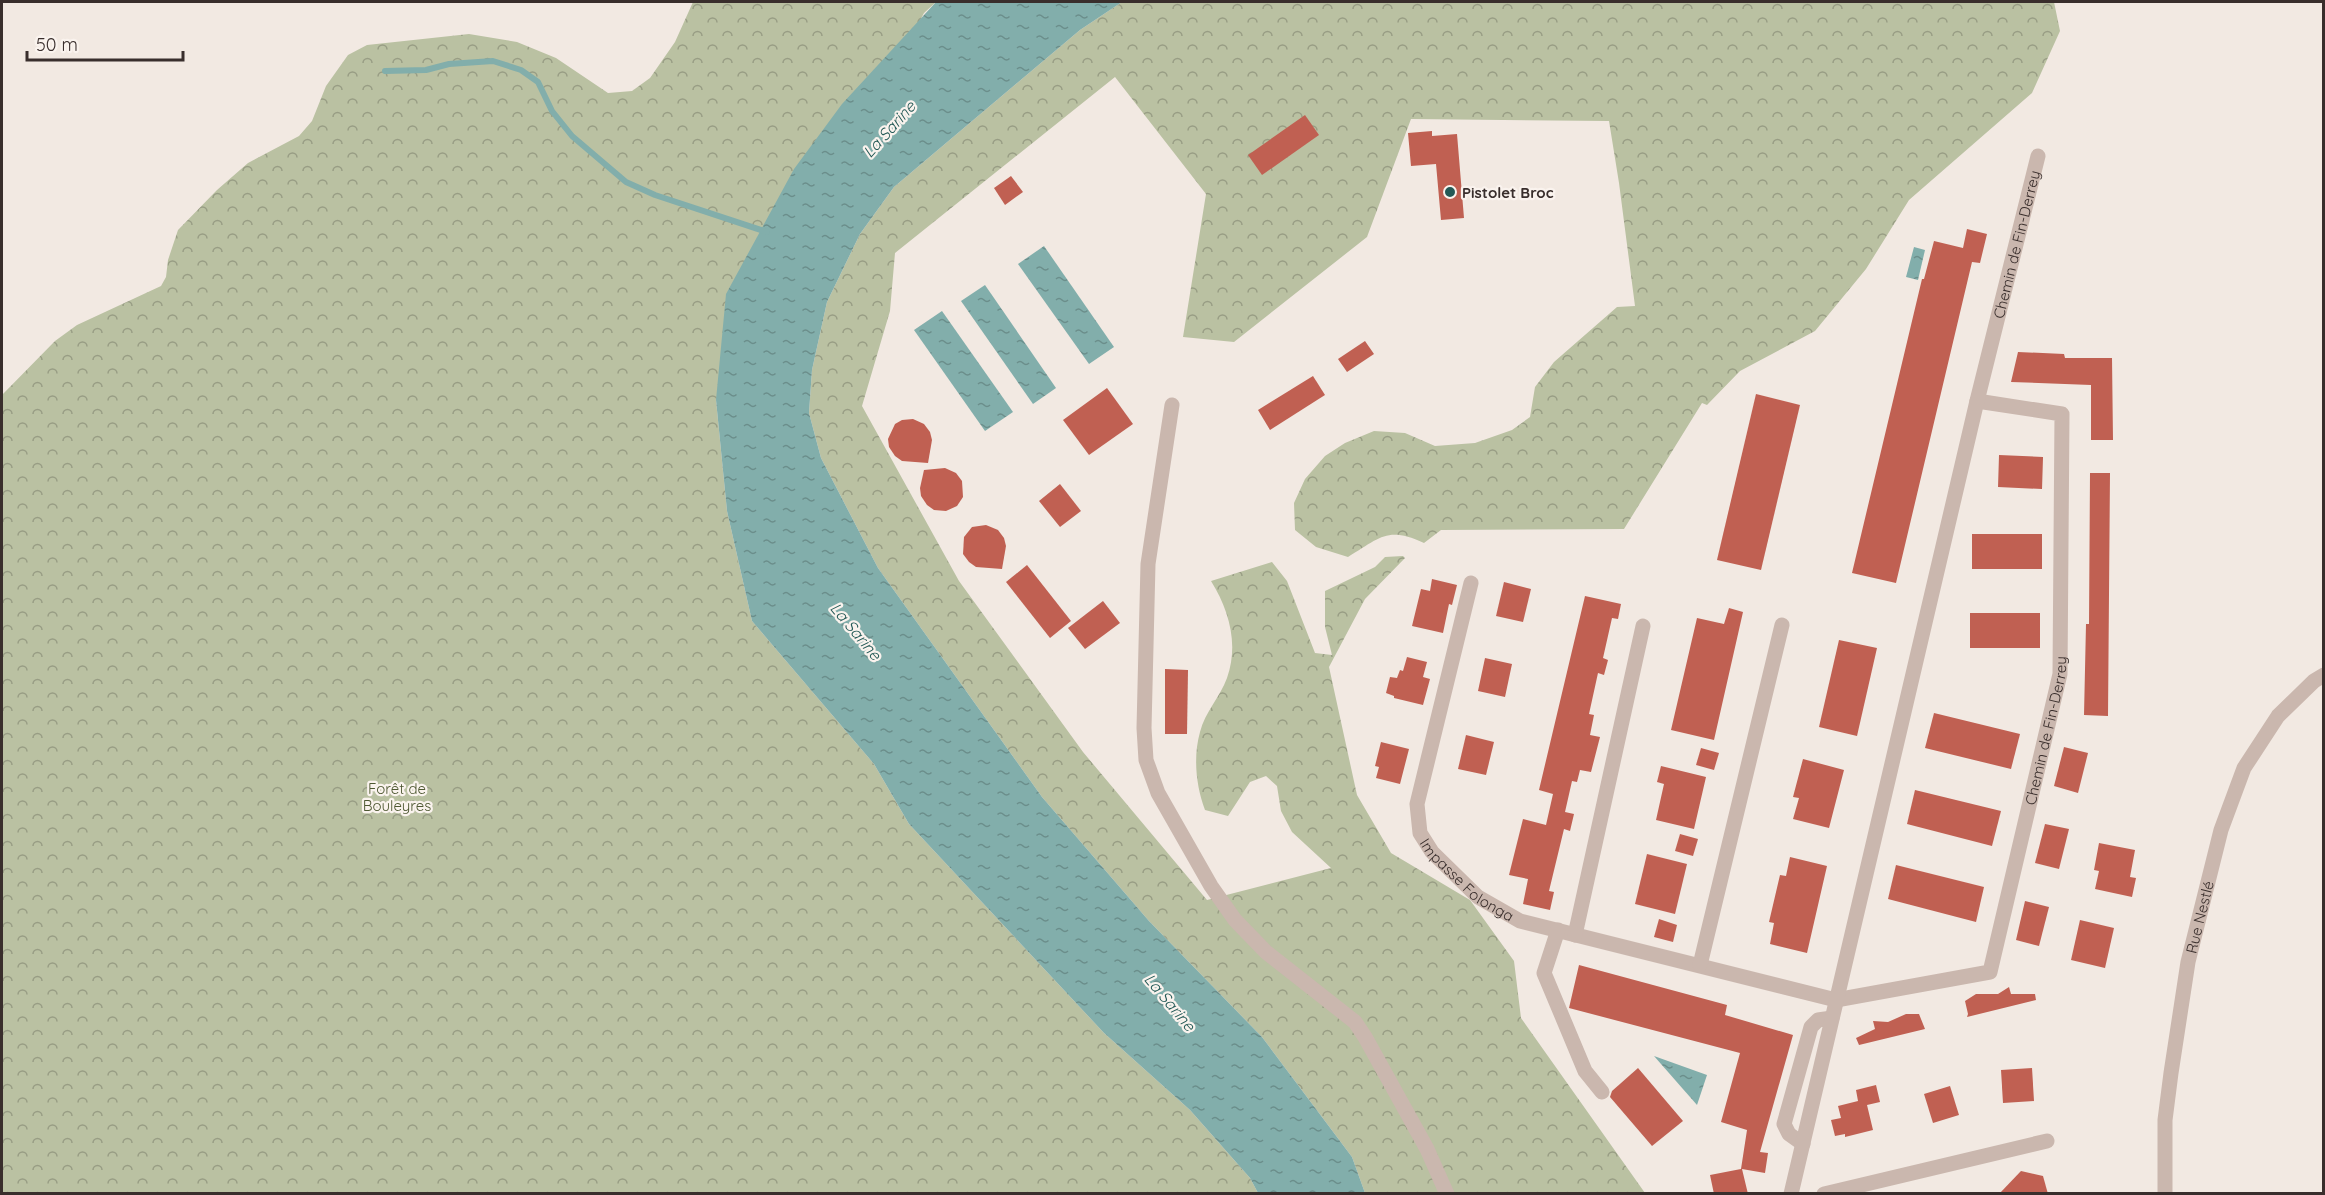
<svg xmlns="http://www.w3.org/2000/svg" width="2325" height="1195" viewBox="0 0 2325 1195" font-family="Quicksand,sans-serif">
	<defs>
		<pattern id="forest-crowns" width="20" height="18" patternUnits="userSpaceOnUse" patternTransform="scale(1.5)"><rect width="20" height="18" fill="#bac1a2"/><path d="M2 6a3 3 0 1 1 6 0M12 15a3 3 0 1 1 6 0" fill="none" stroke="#989d84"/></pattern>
		<pattern id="water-ripples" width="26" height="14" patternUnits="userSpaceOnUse" patternTransform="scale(1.5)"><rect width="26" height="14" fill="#82aeab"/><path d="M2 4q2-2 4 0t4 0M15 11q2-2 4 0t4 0" fill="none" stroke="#6b8e8b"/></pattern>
	</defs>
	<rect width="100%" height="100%" fill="#f2e9e2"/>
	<g fill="url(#forest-crowns)">
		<polygon points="693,2 936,2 924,13 716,400 727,511 752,621 874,764 909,824 1104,1033 1190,1110 1250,1178 1258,1193 2,1193 2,395 55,341 77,325 161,286 166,277 168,260 178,230 217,190 248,163 299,136 312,121 326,86 348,55 367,45 469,34 517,42 556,58 608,93 632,91 650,78 675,42"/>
		<path d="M 1122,2 L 2054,2 L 2060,31 L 2032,93 L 1909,200 L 1866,269 L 1815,331 L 1740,371 L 1707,405 L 1702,403 L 1624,529 L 1441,530 L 1424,543 C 1387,526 1380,538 1348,557 L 1316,547 L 1295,530 L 1294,503 L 1305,479 L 1325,456 L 1345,443 L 1374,431 L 1405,433 L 1435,446 L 1475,443 L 1512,430 L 1530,417 L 1535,387 L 1554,362 L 1617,307 L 1635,306 L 1619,183 L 1609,121 L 1411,119 L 1367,237 L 1234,342 L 1183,337 L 1206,194 L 1115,77 L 895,253 L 890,311 L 862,406 L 959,581 L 1083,752 L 1207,900 L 1331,868 L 1292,832 L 1281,811 L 1277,786 L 1266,776 L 1250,782 L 1228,816 L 1205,810 C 1196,786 1193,757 1200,732 C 1205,712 1220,697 1227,678 C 1239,644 1229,610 1211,581 L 1272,562 L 1287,581 L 1315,653 L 1332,655 L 1325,627 L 1325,591 L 1375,567 L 1385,557 L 1403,556 L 1405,558 L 1365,599 L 1329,667 L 1357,795 L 1391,853 L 1470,900 L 1514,961 L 1521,1018 L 1645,1193 L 1365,1193 L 1352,1157 L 1262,1037 L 1149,921 L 1042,797 L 878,568 L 821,458 L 809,413 L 812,370 L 827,302 L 860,234 L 894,187 L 1080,30 Z"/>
	</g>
	<g fill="url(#water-ripples)">
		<polygon points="936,2 1122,2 1080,30 894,187 860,234 827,302 812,370 809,413 821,458 878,568 1042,797 1149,921 1262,1037 1352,1157 1365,1193 1258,1193 1250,1178 1190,1110 1104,1033 909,824 874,764 752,621 727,511 716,400 726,294 794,169 842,104"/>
		<polygon points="1044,246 1114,347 1089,364 1018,264"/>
		<polygon points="1914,247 1925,250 1918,280 1906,277"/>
		<polygon points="985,285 1056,388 1033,404 961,301"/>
		<polygon points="942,311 1013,412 985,431 914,330"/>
		<polygon points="1654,1056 1707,1075 1697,1105"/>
	</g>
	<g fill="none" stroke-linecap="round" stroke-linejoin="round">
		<polyline stroke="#82aeab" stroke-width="6" points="385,71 426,70 449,64 493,61 521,70 538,82 552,111 572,136 626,182 655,195 767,232"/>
	</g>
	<g fill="#c06052">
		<polygon points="1305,115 1319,135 1262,175 1248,155"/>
		<polygon points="1432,131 1432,136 1457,134 1464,218 1441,220 1436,164 1411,166 1408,133"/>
		<polygon points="1011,176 1023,192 1005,205 994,188"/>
		<polygon points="1967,229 1987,234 1980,263 1972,262 1896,583 1852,573 1922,279 1924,279 1934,241 1963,248"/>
		<polygon points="1365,341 1374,354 1347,372 1338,359"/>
		<polygon points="2018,352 2064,354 2065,358 2112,358 2113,440 2091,440 2091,385 2011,382"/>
		<polygon points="1313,376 1325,395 1270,430 1258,410"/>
		<polygon points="1107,388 1133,424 1089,455 1063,420"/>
		<polygon points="1756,394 1800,405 1761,570 1717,560"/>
		<polygon points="913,419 924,424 930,432 932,440 928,463 902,461 895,456 889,447 888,439 895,424 902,420"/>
		<polygon points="1999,455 2043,457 2042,489 1998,487"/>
		<polygon points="945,468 956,473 962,481 963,497 957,506 946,511 934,510 927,505 921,496 920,488 924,470"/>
		<polygon points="2090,473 2110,473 2108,716 2084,715 2086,624 2089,624"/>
		<polygon points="1060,484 1081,511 1060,527 1039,501"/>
		<polygon points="986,525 998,530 1004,538 1006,546 1002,569 976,567 969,562 963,554 964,537 972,527"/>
		<rect x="1972" y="534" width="70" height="35"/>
		<polygon points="1027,565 1071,621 1050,638 1006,582"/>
		<polygon points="1432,579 1457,585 1452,605 1449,604 1443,633 1412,626 1421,589 1430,591"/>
		<polygon points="1504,582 1531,589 1523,622 1496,616"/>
		<polygon points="1585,596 1621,604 1618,619 1612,618 1603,658 1608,660 1604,675 1598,673 1589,714 1594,715 1590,735 1600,737 1591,772 1580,770 1577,782 1572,781 1565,812 1574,814 1570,831 1564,829 1549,891 1554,892 1550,910 1523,904 1528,879 1509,875 1523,819 1546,825 1553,794 1539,790"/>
		<polygon points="1103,601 1120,623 1085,649 1068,628"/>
		<polygon points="1729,608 1743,612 1714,740 1671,730 1697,618 1724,624"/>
		<rect x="1970" y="613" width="70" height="35"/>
		<polygon points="1839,640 1877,648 1857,736 1819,727"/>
		<polygon points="1407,657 1427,662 1423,677 1430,679 1423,705 1394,698 1394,696 1386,693 1390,677 1397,678 1400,670 1403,671"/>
		<polygon points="1485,658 1512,664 1505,697 1478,691"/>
		<polygon points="1165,669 1188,670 1187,734 1165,734"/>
		<polygon points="1934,713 2020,734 2011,769 1925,748"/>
		<polygon points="1466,735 1494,742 1486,775 1458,769"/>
		<polygon points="1381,742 1409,749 1400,784 1376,778 1379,767 1375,766"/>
		<polygon points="2064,747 2088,753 2078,793 2054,786"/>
		<polygon points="1701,748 1719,753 1714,770 1696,765"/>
		<polygon points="1803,759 1844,770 1829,828 1793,819 1799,798 1793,797"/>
		<polygon points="1661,766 1706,777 1694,829 1656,820 1664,784 1657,782"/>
		<polygon points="1915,790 2001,811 1992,846 1907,824"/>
		<polygon points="2045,824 2069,829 2059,869 2035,863"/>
		<polygon points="1680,834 1698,839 1693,856 1675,851"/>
		<polygon points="2099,843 2135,850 2130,877 2136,878 2132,897 2095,889 2099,871 2094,870"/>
		<polygon points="1647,854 1687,864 1675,914 1635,904"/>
		<polygon points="1790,857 1827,866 1807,953 1770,944 1774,923 1769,922 1780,875 1786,876"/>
		<polygon points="1896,865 1984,887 1976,922 1888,899"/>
		<polygon points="2025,901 2049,907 2039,946 2016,940"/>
		<polygon points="1659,919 1677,925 1673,942 1654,937"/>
		<polygon points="2080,920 2114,928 2105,968 2071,960"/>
		<polygon points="1579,965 1727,1005 1725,1015 1793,1035 1760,1152 1768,1153 1765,1173 1742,1169 1748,1194 1714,1194 1710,1175 1741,1169 1747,1130 1721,1122 1740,1053 1569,1008"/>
		<polygon points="2009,987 2011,994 2035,994 2036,1000 1967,1017 1968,1014 1965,1001 1976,994 1998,994"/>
		<polygon points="1906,1014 1919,1014 1925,1029 1859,1045 1856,1038 1875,1029 1873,1021 1888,1022"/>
		<polygon points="1638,1068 1683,1121 1652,1146 1610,1097 1612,1091"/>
		<polygon points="2032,1068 2034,1101 2003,1103 2001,1070"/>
		<polygon points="1876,1085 1880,1102 1867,1105 1873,1130 1845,1137 1845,1134 1835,1136 1831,1120 1841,1118 1838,1106 1858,1101 1856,1090"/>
		<polygon points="1950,1086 1959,1115 1933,1123 1924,1094"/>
		<polygon points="2021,1171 2043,1176 2048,1194 1999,1194"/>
	</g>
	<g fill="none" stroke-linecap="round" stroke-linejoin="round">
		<g stroke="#cab7ae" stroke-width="15">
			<polyline points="1172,405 1148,564 1144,728 1146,760 1158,793 1211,886 1235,920 1266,952 1355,1022 1365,1037 1427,1149 1447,1194"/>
			<path id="s1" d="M 1471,583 L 1417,804 L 1420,833 L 1432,852 L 1478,897 L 1520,921 L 1836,1000 L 1990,972 L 2060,674 L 2062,414 L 1977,401"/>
			<polyline points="1558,930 1544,973 1585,1071 1602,1092"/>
			<polyline points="1575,935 1643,626"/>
			<polyline points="1700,965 1782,625"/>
			<polyline points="1803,1144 1789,1134 1784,1124 1811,1027 1818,1020 1832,1018"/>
			<path id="s2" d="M 1791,1194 L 1977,401 L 2038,156"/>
			<polyline points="1824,1194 2047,1141"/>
			<path id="s3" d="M 2165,1194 L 2165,1120 L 2171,1073 L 2188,962 L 2221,830 L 2244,768 L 2278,716 L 2314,681 L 2324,675"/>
		</g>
	</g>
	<circle fill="#235956" stroke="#faf3ee" stroke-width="2" cx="1450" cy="192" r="6"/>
	<g text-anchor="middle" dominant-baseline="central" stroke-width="4.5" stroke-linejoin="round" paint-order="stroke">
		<g font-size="15" font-weight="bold" fill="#392e2c" stroke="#faf3ee" text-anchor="start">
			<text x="1462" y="192">Pistolet Broc</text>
		</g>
		<g font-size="15" fill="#392e2c" stroke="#faf3ee">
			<text stroke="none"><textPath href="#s2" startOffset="976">Chemin de Fin-Derrey</textPath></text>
			<text stroke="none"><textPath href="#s1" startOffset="1122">Chemin de Fin-Derrey</textPath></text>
			<text stroke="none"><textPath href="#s1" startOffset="324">Impasse Folonga</textPath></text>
			<text stroke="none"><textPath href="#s3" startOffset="280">Rue Nestlé</textPath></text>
		</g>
		<g font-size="15" fill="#4d5731" stroke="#faf3ee">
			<text x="397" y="788">Forêt de<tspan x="397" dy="17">Bouleyres</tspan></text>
		</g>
		<g font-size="16" font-style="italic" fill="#235956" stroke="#faf3ee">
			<text transform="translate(889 129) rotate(-48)">La Sarine</text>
			<text transform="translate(856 631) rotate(50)">La Sarine</text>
			<text transform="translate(1170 1002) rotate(50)">La Sarine</text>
		</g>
	</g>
	<rect width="2325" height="1195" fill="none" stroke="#392e2c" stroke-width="6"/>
	<path d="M27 51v9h156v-9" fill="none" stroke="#392e2c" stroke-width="3"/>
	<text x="36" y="51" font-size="18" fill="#392e2c" stroke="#faf3ee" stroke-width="4.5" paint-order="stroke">50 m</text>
</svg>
